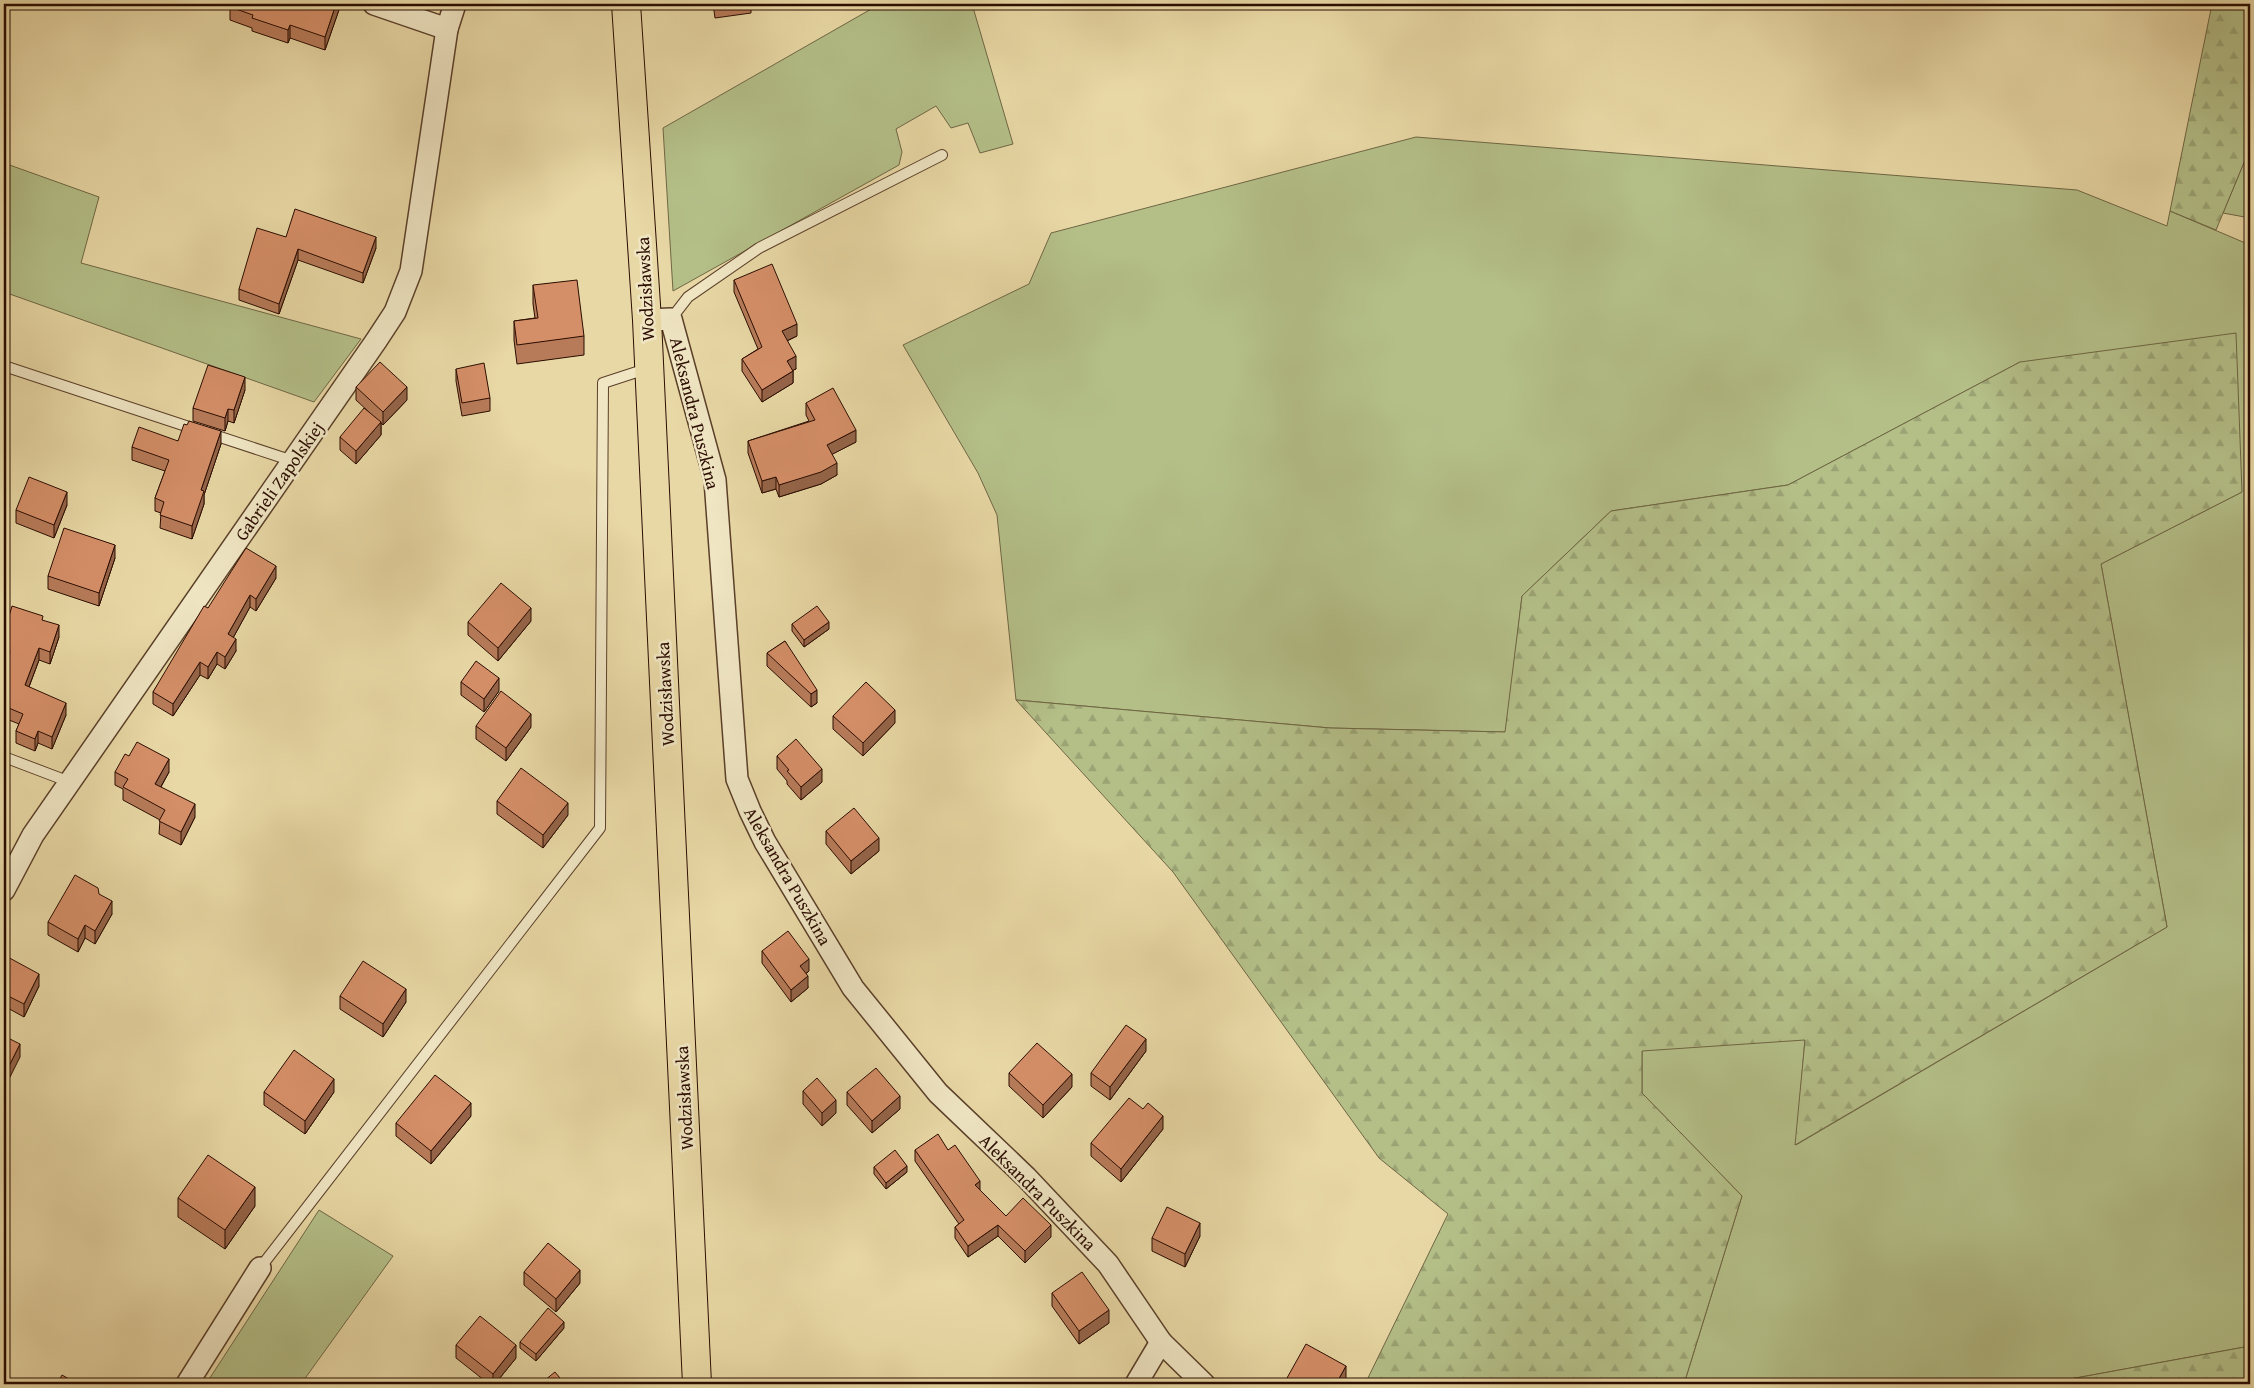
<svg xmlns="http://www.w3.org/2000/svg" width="2254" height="1388" viewBox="0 0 2254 1388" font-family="'Gentium Book Plus',serif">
	<defs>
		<pattern id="forest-firs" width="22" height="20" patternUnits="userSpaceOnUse" patternTransform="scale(1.25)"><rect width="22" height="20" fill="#b4bf88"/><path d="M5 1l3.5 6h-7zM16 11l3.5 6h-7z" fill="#9ba374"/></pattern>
	</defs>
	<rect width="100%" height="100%" fill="#e8d8a5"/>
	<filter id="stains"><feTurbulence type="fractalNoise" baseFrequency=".004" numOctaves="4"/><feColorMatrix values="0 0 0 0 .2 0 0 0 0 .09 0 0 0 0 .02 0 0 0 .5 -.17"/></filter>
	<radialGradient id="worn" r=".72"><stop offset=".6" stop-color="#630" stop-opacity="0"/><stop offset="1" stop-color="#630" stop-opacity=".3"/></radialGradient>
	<g fill="#b4bf88" stroke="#6f6644">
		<polygon points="880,4 972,4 1013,144 980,153 968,123 951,128 936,106 896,129 902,152 899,165 673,291 663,128"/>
		<polygon points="1416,137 2077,190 2167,226 2170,211 2250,245 2250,1346 2043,1384 1684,1384 1742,1196 1642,1093 1642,1050 1805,1039 1796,1145 2167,927 2101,564 2242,492 2020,362 1788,485 1611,511 1522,596 1506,732 1330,728 1016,700 997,515 978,473 903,345 1029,284 1051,233"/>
		<polygon points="2250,148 2250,218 2223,213"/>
		<polygon points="4,163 99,197 81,263 361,339 314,402 4,292"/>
		<polygon points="319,1210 393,1256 301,1384 206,1384"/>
	</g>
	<g fill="url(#forest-firs)" stroke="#6f6644">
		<polygon points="2212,4 2250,4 2250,148 2216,230 2170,211"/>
		<polygon points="2236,333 2242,492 2101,564 2167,927 1795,1145 1805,1040 1642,1051 1642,1093 1742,1196 1684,1384 1365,1384 1448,1214 1379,1158 1173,872 1016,700 1330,728 1505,732 1522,596 1611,511 1788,485 2020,362"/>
		<polygon points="2250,1346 2250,1384 2043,1384"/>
	</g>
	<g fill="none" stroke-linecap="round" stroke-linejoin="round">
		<g stroke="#5a3f29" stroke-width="12">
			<g id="service">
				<polyline points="671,319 688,297 759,248 942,155"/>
				<polyline points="4,366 195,429"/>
				<polyline points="208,433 293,461"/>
				<polyline points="4,757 70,782"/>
				<polyline points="260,1268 600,828 603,383 649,368"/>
			</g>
		</g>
		<g stroke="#5a3f29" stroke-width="24">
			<g id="minor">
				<polyline points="374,4 447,29"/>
				<polyline points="647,320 671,319 715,480 737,779 750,811 765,842 853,988 938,1093 1026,1177 1108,1264 1161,1342 1204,1384"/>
				<polyline points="4,890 33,835 376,341 395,312 411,271 447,29 455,4"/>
				<polyline points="187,1384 260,1268"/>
				<polyline points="1136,1384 1161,1342"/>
			</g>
		</g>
		<g stroke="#2a0c00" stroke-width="30">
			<polyline id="primary" points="626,4 647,320 697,1384"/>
		</g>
		<use href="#service" stroke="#f0e6c4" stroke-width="10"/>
		<use href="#minor" stroke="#f0e6c4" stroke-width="21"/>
		<use href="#primary" stroke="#e8d8a5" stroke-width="28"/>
	</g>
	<g fill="#b77b59" stroke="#2a0c00">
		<polygon points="298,4 341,4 325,50 290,38 288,43 252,31 252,28 230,20 230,7 297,5"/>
		<polygon points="713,4 751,4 751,13 715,18"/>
		<polygon points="286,237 376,248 363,283 298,260 279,314 239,300 239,289"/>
		<polygon points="734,280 797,336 787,341 796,369 793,370 793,383 762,402 742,371 742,359 758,349 734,292"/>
		<polygon points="533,285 584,336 584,355 517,364 514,340 514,321 535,318 533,304"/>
		<polygon points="456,369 490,398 490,411 462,416 456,381"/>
		<polygon points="356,387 407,400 383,425 381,423 381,435 356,464 340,450 340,437 370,413 356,400"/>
		<polygon points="245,390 234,423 228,421 225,431 193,421 193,408"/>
		<polygon points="806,403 856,442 832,454 837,475 821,484 779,497 776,489 762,493 748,453 748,441 809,421 806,415"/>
		<polygon points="178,441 221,444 204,495 204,504 192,539 160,528 161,513 155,511 155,498 165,471 132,460 132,447"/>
		<polygon points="67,505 54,538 16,523 16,510"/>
		<polygon points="115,558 99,606 48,589 48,576"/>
		<polygon points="276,578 256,611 250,607 233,638 236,651 225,669 217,664 208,679 200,675 173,716 153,704 153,692 208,608"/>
		<polygon points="43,620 59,637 50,664 39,660 29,687 66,715 52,749 38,743 35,751 16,743 16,731 19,724 4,718 4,668 6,662 4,661 4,633"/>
		<polygon points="531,621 498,661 468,635 468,622"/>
		<polygon points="792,624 829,629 804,647 792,631"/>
		<polygon points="785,641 817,703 811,707 767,666 767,653"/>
		<polygon points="461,682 499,691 484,712 461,695"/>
		<polygon points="833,716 895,723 863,756 833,729"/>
		<polygon points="476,726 531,727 506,761 476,739"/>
		<polygon points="129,756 169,772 161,787 195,817 181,845 159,834 160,820 123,800 123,789 115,785 115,772"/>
		<polygon points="777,756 822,782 801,800 787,784 787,781 777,769"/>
		<polygon points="497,801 568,815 543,848 497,814"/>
		<polygon points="826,831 879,851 851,874 826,844"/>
		<polygon points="99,894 112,914 95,944 85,938 78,952 48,935 48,922"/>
		<polygon points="762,951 809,971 806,974 808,988 791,1002 762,963"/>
		<polygon points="4,955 39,986 24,1017 4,1006"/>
		<polygon points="340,996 406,1002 383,1037 340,1009"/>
		<polygon points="1146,1051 1110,1100 1091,1086 1091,1073"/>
		<polygon points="1009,1073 1072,1087 1043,1118 1009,1086"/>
		<polygon points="803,1091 836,1113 822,1126 803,1104"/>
		<polygon points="264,1092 334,1092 305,1134 264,1105"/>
		<polygon points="847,1092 900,1109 872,1133 847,1105"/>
		<polygon points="471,1116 431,1164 396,1136 396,1123"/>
		<polygon points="1163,1129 1121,1182 1091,1156 1091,1143"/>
		<polygon points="915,1150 948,1150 980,1190 1006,1216 1051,1237 1025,1263 998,1236 968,1257 955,1238 955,1227 959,1224 915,1161"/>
		<polygon points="874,1167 907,1172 886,1189 874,1174"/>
		<polygon points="178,1198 255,1206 225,1249 178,1217"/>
		<polygon points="1200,1236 1185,1267 1152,1251 1152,1238"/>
		<polygon points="524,1272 580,1283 556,1312 524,1285"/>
		<polygon points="1052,1293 1109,1323 1079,1344 1052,1306"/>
		<polygon points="564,1328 536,1361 520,1348 520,1342"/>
		<polygon points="456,1345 516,1358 495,1384 489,1384 456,1358"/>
		<polygon points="1287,1378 1346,1379 1343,1384 1287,1384"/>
	</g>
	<g fill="#956449" stroke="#2a0c00">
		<polygon points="336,4 341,4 325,50 325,37"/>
		<polygon points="290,25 290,38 288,43 288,30"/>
		<polygon points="376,237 376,248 363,283 363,273"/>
		<polygon points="298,249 298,260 279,314 279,304"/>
		<polygon points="797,324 797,336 782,343 782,331"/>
		<polygon points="796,356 796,369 787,373 787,361"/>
		<polygon points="793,371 793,383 762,402 762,390"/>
		<polygon points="245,377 245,390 234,423 234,410"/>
		<polygon points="407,387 407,400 383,425 383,412"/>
		<polygon points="228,409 228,421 225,431 225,418"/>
		<polygon points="381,422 381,435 356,464 356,451"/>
		<polygon points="856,430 856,442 827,457 827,445"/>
		<polygon points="221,431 221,444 204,495 204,504 192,539 192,526 201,490"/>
		<polygon points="837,463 837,475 821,484 779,497 779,485"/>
		<polygon points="776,477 776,489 762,493 762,481"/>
		<polygon points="67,492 67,505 54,538 54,525"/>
		<polygon points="115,545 115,558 99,606 99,593"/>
		<polygon points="276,566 276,578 256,611 256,599"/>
		<polygon points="250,595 250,607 228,647 228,634"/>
		<polygon points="531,608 531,621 498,661 498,648"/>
		<polygon points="829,622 829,629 804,647 804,640"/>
		<polygon points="59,625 59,637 50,664 50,652"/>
		<polygon points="236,639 236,651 225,669 225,657"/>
		<polygon points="39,648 39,660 25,697 25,685"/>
		<polygon points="217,652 217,664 208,679 208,667"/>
		<polygon points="200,662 200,675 173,716 173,704"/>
		<polygon points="499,678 499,691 484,712 484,699"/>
		<polygon points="817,690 817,703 811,707 811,694"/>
		<polygon points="66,703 66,715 52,749 52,737"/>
		<polygon points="895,710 895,723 863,756 863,743"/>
		<polygon points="531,714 531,727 506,761 506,748"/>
		<polygon points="38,731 38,743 35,751 35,739"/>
		<polygon points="169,759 169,772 155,797 155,784"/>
		<polygon points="822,769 822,782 801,800 801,787"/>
		<polygon points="568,803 568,815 543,848 543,835"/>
		<polygon points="195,804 195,817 181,845 181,832"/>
		<polygon points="879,838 879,851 851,874 851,861"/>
		<polygon points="112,901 112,914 95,944 95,931"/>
		<polygon points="85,925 85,938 78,952 78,939"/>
		<polygon points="809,959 809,971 800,978 800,966"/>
		<polygon points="39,974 39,986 24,1017 24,1004"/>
		<polygon points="808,976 808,988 791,1002 791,990"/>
		<polygon points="406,989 406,1002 383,1037 383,1024"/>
		<polygon points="1146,1039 1146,1051 1110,1100 1110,1087"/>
		<polygon points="20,1044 20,1057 4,1089 4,1076"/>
		<polygon points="1072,1074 1072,1087 1043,1118 1043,1105"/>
		<polygon points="334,1079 334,1092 305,1134 305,1121"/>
		<polygon points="900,1096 900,1109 872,1133 872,1121"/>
		<polygon points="836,1100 836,1113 822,1126 822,1113"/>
		<polygon points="471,1103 471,1116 431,1164 431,1151"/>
		<polygon points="1163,1116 1163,1129 1121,1182 1121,1169"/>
		<polygon points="907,1166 907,1172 886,1189 886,1183"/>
		<polygon points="980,1181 980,1193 975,1185"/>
		<polygon points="255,1187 255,1206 225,1249 225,1230"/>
		<polygon points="1200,1223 1200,1236 1185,1267 1185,1254"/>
		<polygon points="998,1225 998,1236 968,1257 968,1246"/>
		<polygon points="1051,1225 1051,1237 1025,1263 1025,1251"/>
		<polygon points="580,1270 580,1283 556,1312 556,1299"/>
		<polygon points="1109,1310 1109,1323 1079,1344 1079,1331"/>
		<polygon points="564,1322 564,1328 536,1361 536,1354"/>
		<polygon points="516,1345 516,1358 495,1384 493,1384 493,1374"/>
		<polygon points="1346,1366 1346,1379 1343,1384 1336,1384"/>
	</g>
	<g fill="#d58f68" stroke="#2a0c00">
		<polygon points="231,4 295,4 297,5 298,4 336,4 325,37 290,25 288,30 252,18 253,15 230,7"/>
		<polygon points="295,209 376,237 363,273 298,249 279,304 239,289 257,228 286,237"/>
		<polygon points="772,264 797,324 782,331 796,356 787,361 793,371 762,390 742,359 762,347 734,280"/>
		<polygon points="577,280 584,336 517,345 514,321 538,318 533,285"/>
		<polygon points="380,362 407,387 383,412 356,387"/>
		<polygon points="484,363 490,398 462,403 456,369"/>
		<polygon points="208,365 245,377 234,410 228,409 225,418 193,408"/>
		<polygon points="833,388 856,430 827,445 837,463 821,472 779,485 776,477 762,481 748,441 815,420 806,403"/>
		<polygon points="364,408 381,422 356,451 340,437"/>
		<polygon points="189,421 221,431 201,490 204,491 192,526 160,515 164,502 155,498 169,460 132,447 139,427 178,441 184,424 187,425"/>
		<polygon points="29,477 67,492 54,525 16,510"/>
		<polygon points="64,528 115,545 99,593 48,576"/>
		<polygon points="246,548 276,566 256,599 250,595 228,634 236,639 225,657 217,652 208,667 200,662 173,704 153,692 204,606 208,608"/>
		<polygon points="501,583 531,608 498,648 468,622"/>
		<polygon points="12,606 43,616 42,620 59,625 50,652 39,648 25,685 66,703 52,737 38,731 35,739 16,731 23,714 4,706 4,668 10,651 4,649 4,633"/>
		<polygon points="817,606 829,622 804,640 792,624"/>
		<polygon points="785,641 817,690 811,694 767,653"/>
		<polygon points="476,661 499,678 484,699 461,682"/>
		<polygon points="866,682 895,710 863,743 833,716"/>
		<polygon points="501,691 531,714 506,748 476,726"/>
		<polygon points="796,739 822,769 801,787 787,771 789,770 777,756"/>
		<polygon points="137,742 169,759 155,784 195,804 181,832 159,821 165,810 123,787 128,779 115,772 125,754 129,756"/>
		<polygon points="521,768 568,803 543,835 497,801"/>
		<polygon points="854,808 879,838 851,861 826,831"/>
		<polygon points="75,875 98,888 99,894 112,901 95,931 85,925 78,939 48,922"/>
		<polygon points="788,931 809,959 800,966 808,976 791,990 762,951"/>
		<polygon points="4,955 39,974 24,1004 4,994"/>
		<polygon points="363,961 406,989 383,1024 340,996"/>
		<polygon points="1126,1025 1146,1039 1110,1087 1091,1073"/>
		<polygon points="4,1036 20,1044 4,1076"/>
		<polygon points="1037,1043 1072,1074 1043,1105 1009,1073"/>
		<polygon points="294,1050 334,1079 305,1121 264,1092"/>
		<polygon points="876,1068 900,1096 872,1121 847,1092"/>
		<polygon points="435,1075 471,1103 431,1151 396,1123"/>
		<polygon points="817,1078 836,1100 822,1113 803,1091"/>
		<polygon points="1129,1098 1143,1109 1148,1103 1163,1116 1121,1169 1091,1143"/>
		<polygon points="938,1134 948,1150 955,1145 980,1181 975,1185 1006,1216 1023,1198 1051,1225 1025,1251 998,1225 968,1246 955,1227 964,1220 915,1150"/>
		<polygon points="895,1150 907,1166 886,1183 874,1167"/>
		<polygon points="208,1155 255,1187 225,1230 178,1198"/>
		<polygon points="1167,1207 1200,1223 1185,1254 1152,1238"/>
		<polygon points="548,1243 580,1270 556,1299 524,1272"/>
		<polygon points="1082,1272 1109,1310 1079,1331 1052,1293"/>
		<polygon points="548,1308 564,1322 536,1354 520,1342"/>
		<polygon points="480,1316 516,1345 493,1374 456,1345"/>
		<polygon points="1306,1344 1346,1366 1336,1384 1298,1384 1287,1378"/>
		<polygon points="555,1372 565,1384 540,1384"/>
		<polygon points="62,1375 78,1384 57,1384"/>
		<polygon points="45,1380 52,1384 43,1384"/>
	</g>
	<g text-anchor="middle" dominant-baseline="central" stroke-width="5" stroke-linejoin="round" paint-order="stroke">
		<g font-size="18" fill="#2a0c00" stroke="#f0e6c4">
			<text transform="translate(645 289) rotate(-93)">Wodzisławska</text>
			<text transform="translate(695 413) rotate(76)">Aleksandra Puszkina</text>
			<text transform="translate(279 481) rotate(-55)">Gabrieli Zapolskiej</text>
			<text transform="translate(665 694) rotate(-93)">Wodzisławska</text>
			<text transform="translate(788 876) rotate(60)">Aleksandra Puszkina</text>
			<text transform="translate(684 1098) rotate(-93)">Wodzisławska</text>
			<text transform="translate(1038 1192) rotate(45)">Aleksandra Puszkina</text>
		</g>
	</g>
	<rect width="2254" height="1388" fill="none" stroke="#e8d8a5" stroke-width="20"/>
	<rect x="5" y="5" width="2244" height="1378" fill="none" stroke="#2a0c00" stroke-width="2.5"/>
	<rect x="10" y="10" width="2234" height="1368" fill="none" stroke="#2a0c00"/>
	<rect width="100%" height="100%" filter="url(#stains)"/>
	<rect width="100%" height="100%" fill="url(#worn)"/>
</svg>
